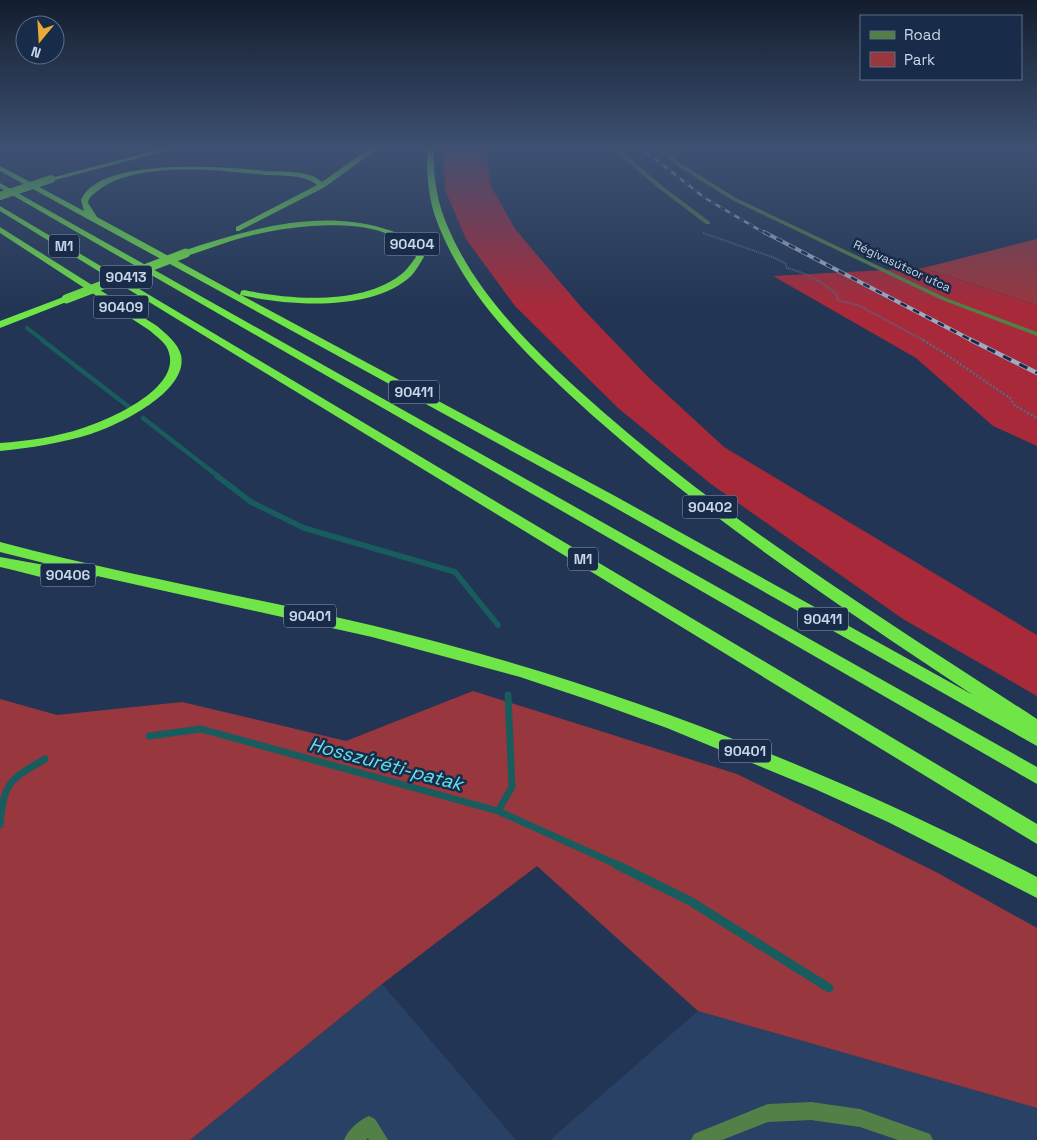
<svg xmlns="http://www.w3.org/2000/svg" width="1037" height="1140" viewBox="0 0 1037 1140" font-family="'Space Grotesk',sans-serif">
	<rect width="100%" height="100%" fill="#223554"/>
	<g fill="#294165">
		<polygon points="382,984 516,1140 190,1140"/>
		<polygon points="698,1011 1037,1108 1037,1140 550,1140"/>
	</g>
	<g fill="#99373f">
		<polygon points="1037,239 1037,305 923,268"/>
		<polygon points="473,691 737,774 936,872 1037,928 1037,1108 698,1011 537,866 382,984 190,1140 0,1140 0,699 57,715 182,702 346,741"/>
	</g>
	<g fill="#a82a3a">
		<polygon points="443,148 485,148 491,186 515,229 582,308 649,378 724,447 1037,635 1037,696 903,619 711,484 618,408 515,306 466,239 445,190"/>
		<polygon points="923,268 1037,305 1037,446 993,426 916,358 773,276"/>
	</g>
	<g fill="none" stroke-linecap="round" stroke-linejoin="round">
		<polyline stroke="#195c5e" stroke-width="4" points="27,328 44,341"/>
		<g stroke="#195c5e" stroke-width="4.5">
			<polyline points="42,340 129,407"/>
			<polyline points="143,418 219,477"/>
		</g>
		<polyline stroke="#195c5e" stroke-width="5.5" points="217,476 251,502 304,528 455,572 498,625"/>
		<g stroke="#195c5e" stroke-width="7">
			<polyline points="149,736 201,729 498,811 620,866"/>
			<polyline points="498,811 512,787 508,695"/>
			<path d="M 0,825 C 4,782 9,780 45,759"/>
		</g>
		<polyline stroke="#195c5e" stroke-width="9" points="617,865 690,901 829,988"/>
		<path stroke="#576884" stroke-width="2" stroke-dasharray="1 1" stroke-linecap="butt" d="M 703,233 L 775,258 L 786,264 L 787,268 C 806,273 824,282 838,296 L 837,300 L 858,305 L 925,341"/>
		<path stroke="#576884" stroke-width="2.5" stroke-dasharray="2 2" stroke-linecap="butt" d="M 923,340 C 953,358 981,379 1010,398 L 1015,406 L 1037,418"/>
		<g fill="#538046" fill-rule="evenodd">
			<polygon points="612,148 617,148 661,185 710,222 710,224 706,224 657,187"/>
			<polygon points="811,1102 860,1109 930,1134 933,1140 898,1140 860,1127 811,1120 768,1122 722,1140 691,1140 694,1134 768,1104"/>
			<path d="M 369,1116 L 375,1119 L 388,1140 L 369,1140 L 368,1138 L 366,1140 L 344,1140 C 348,1130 359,1120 369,1116 Z"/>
		</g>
		<polygon fill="#538046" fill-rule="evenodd" points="657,148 662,148 680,163 736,198 946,298 1037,332 1037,336 942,300 732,200 676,165"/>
		<g fill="#70e547" fill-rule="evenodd">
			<polygon points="165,148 177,148 51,181 47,179"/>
			<path d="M 370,148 L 378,148 L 325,187 L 239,231 L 236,231 L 236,227 L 317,185 C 305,174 281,176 265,175 C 219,170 139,161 100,189 C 94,194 89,196 88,203 L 97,217 L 240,295 L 241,291 L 244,290 C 291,300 365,306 404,272 C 408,268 412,262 416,257 C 413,253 410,248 406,245 C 372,214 285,226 245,237 C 225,242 206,250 186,256 L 183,255 L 183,251 C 246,230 316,209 382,228 C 392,231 404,234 413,242 C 417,246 421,252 424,257 C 420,263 416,271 411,276 C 373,312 288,306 241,295 L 615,496 L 973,695 C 841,607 710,520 592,415 C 531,360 465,298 436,219 C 428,196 426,172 428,148 L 434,148 C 433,173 436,197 445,220 C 475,297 541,357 602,411 C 736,528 888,622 1037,719 L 1037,746 L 605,502 L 0,171 L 0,166 L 2,167 L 84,211 L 81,200 C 99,156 228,167 266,171 C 283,172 309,170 322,182 Z"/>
			<polygon points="0,183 1037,767 1037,784 0,188"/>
			<polygon points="0,206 1037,824 1037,844 0,211"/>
			<path d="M 0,227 L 157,326 C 166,334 178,343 181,355 C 189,392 118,425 91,434 C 61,443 31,448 0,451 L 0,443 C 28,441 56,437 83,428 C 109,420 180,389 169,353 C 167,343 157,337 149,330 L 0,233 Z"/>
			<polygon points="66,296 69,297 69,301 0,328 0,321"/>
			<path d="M 0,542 C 147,581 298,604 445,644 C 651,699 847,779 1037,877 L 1037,898 L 888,822 L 815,789 L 667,728 L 592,701 L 520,677 L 372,637 L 97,576 L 95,580 C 66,587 28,573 0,567 L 0,557 L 72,570 L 0,552 Z"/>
		</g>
		<g stroke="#9eacc2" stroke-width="2.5">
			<polyline id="rail-far2" points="641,148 705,198 766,234"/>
		</g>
		<g stroke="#9eacc2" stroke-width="4">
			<polyline id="rail-far1" points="764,232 973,341"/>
		</g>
		<g stroke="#9eacc2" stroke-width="4.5">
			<polyline id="rail" points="971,340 1037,373"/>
		</g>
		<use href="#rail-far2" stroke="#182b49" stroke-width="2" stroke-dasharray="5.5" stroke-linecap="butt"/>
		<use href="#rail-far1" stroke="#182b49" stroke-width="2.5" stroke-dasharray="7" stroke-linecap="butt"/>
		<use href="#rail" stroke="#182b49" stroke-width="3" stroke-dasharray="9" stroke-linecap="butt"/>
		<polyline stroke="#70e547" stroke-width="8" points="0,196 51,179"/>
		<polyline stroke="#70e547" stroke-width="9" points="66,299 186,253"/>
	</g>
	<linearGradient id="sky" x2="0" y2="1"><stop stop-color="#131d2e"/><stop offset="0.48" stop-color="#3e5172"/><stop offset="1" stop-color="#3e5172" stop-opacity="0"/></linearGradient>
	<rect width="1037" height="308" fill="url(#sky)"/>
	<g text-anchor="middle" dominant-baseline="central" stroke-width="5" stroke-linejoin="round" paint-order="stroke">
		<g font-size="12" fill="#c9d6e9" stroke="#182b49">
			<text transform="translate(902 266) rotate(25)">Régivasútsor utca</text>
		</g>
		<g fill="#182b49" stroke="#94a3b9" stroke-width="1">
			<rect x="384.5" y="232.5" width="55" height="23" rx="4"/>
			<rect x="49" y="234.5" width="30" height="23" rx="4"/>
			<rect x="100" y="265.5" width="52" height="23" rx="4"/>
			<rect x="93.5" y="295.5" width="55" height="23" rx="4"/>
			<rect x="389" y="380.5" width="50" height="23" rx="4"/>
			<rect x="682.5" y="495.5" width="55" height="23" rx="4"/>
			<rect x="568" y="547.5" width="30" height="23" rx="4"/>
			<rect x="40.5" y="563.5" width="55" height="23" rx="4"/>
			<rect x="284" y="604.5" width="52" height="23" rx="4"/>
			<rect x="798" y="607.5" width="50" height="23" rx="4"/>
			<rect x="719" y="739.5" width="52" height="23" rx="4"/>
		</g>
		<g font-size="14" font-weight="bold" fill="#c9d6e9">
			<text x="412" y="244">90404</text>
			<text x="64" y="246">M1</text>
			<text x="126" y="277">90413</text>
			<text x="121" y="307">90409</text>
			<text x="414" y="392">90411</text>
			<text x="710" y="507">90402</text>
			<text x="583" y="559">M1</text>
			<text x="68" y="575">90406</text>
			<text x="310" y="616">90401</text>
			<text x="823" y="619">90411</text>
			<text x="745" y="751">90401</text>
		</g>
		<g font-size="19" font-style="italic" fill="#60e3e8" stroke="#182b49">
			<text transform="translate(386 764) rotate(15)">Hosszúréti-patak</text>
		</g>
	</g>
	<rect x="860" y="15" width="162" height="65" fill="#182b49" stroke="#5f6f89"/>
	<rect x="870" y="31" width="25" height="8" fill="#538046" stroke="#5f6f89"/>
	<text x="904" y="40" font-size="15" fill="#c9d6e9">Road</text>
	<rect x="870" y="52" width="25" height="15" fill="#99373f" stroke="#5f6f89"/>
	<text x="904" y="65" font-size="15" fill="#c9d6e9">Park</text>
	<g transform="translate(40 40) rotate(198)"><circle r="24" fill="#182b49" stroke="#5f6f89"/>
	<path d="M0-4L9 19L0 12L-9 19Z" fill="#e8ab37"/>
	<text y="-8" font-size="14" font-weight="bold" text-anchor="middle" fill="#c9d6e9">N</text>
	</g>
</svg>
